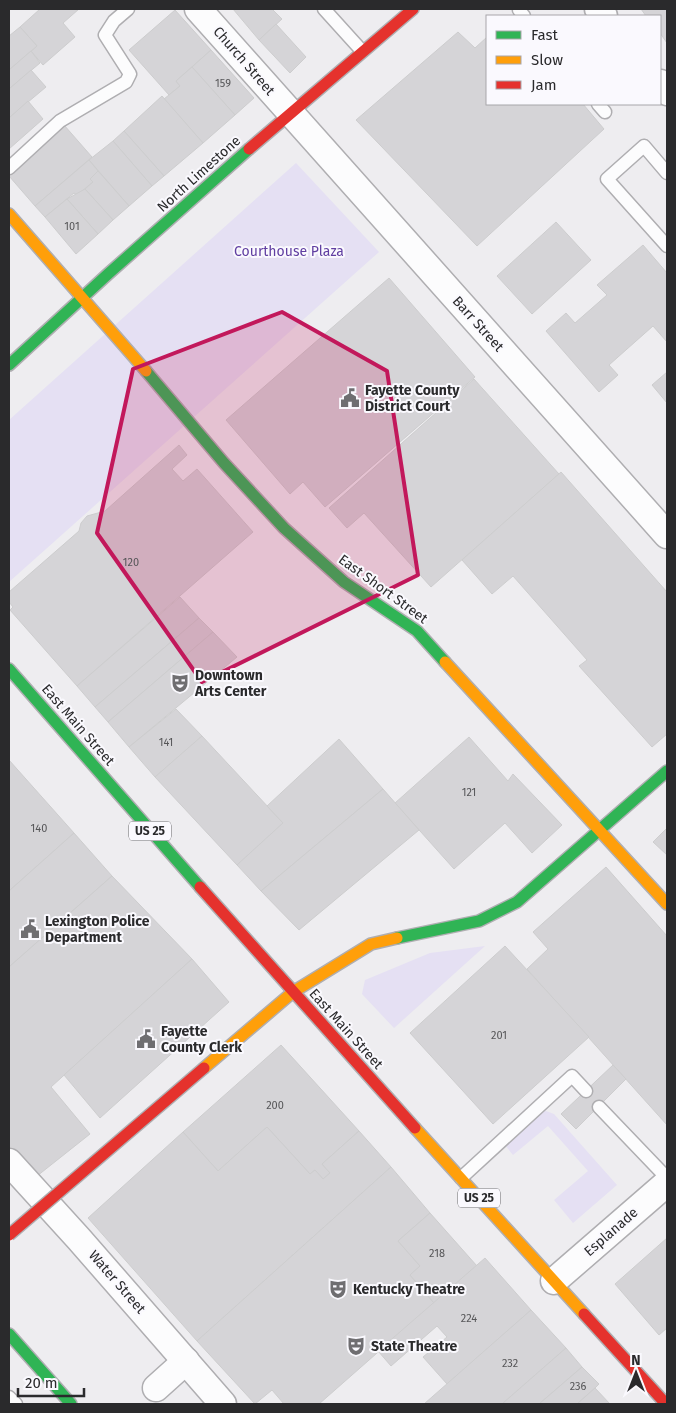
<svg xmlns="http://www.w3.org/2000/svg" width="676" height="1413" viewBox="0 0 676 1413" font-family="'Fira Sans',sans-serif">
	<rect width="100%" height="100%" fill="#eeedf0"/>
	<g fill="#e5e0f3">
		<polygon points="296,163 379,252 9,582 9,420"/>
		<polygon points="485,946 394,1028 362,994 365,980 430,953"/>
		<polygon points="546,1111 554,1114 617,1185 573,1223 554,1200 588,1171 548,1126 513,1155 504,1144 539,1112"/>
	</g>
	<g fill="#d5d4d7" stroke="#cdcdce">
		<polygon points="40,9 79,9 63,23 75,37 43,65 31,51 37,46 20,27"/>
		<polygon points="233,9 272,9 282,19 259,40"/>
		<polygon points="641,9 667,9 667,43 660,33 660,16 646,16"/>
		<polygon points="175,10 211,50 176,81 180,86 169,95 129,50"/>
		<polygon points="276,24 306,57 290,73 259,40"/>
		<polygon points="20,27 37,46 9,70 9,36"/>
		<polygon points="458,32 475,48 487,37 487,104 583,104 604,129 477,246 356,120"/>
		<polygon points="211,50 254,98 235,115 192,67"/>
		<polygon points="31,51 40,63 9,89 9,70"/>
		<polygon points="192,67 235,115 203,143 164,99 180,86 176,81"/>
		<polygon points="31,70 46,87 9,118 9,89"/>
		<polygon points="162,96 203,143 164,176 124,131"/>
		<polygon points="28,101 43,119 9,149 9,118"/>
		<polygon points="64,125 92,157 35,206 9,176 9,172"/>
		<polygon points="124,131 164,176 152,186 113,141"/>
		<polygon points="113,141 152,186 129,206 89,160"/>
		<polygon points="89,160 98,171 90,179 93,182 77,195 74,193 45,217 35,206"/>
		<polygon points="98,171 129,206 113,220 85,189 93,182 90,179"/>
		<polygon points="85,189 113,220 98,234 67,199"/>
		<polygon points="67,199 98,234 76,254 45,217"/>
		<polygon points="556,222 591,260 532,314 497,276"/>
		<polygon points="643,245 667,273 667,342 653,326 609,365 618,375 599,392 546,331 566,313 575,323 607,295 597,285"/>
		<polygon points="389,278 475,377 325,507 303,482 290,494 226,420"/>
		<polygon points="667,372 667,403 652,385"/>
		<polygon points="474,379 559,474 431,587 364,513 347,528 329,508"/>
		<polygon points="179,445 187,455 172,469 183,481 197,469 253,532 77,686 10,610 13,607 9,602 9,592 79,531 81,523 87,516 105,511"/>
		<polygon points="561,472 667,592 667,734 652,747 579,666 587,660 513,576 492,594 462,560"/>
		<polygon points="180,597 199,618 95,707 77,686"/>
		<polygon points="199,618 213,632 108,722 95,707"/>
		<polygon points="213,632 237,657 129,747 108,722"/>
		<polygon points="176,709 202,736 155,777 129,747"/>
		<polygon points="202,736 283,823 237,865 155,777"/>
		<polygon points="469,737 508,781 513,774 562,825 532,853 505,823 454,869 395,803"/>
		<polygon points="339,739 383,789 261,891 237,865 283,823 267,806"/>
		<polygon points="9,760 74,833 9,891"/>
		<polygon points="383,789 419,830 299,930 261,891"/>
		<polygon points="667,828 667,855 653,842"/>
		<polygon points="74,833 112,876 9,967 9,891"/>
		<polygon points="606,867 667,936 667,1125 527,969 548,949 533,932"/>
		<polygon points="112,876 192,959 51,1087 90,1134 32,1180 9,1153 9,967"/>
		<polygon points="505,946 589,1037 493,1124 410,1033"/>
		<polygon points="192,959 229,1002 100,1118 64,1075"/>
		<polygon points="281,1045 359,1131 322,1164 330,1173 323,1179 315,1170 310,1174 267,1127 218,1171 183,1132"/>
		<polygon points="613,1065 626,1079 576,1129 561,1114"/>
		<polygon points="267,1127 310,1174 315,1170 323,1179 330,1173 322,1164 359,1131 391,1167 197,1341 88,1218 183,1132 218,1171"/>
		<polygon points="391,1167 430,1213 398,1241 420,1266 410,1275 434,1303 319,1404 284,1404 272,1390 255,1404 197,1341"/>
		<polygon points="430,1213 477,1266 434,1303 410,1275 420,1266 398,1241"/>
		<polygon points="667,1238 667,1328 659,1335 615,1284"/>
		<polygon points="485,1258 531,1310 447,1384 423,1357 447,1337 437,1326 391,1366 378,1351"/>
		<polygon points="531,1310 566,1348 502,1404 424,1404"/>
		<polygon points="566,1348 582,1367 539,1404 502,1404"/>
		<polygon points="582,1367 599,1384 595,1388 577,1404 539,1404"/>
		<polygon points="595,1388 610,1404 577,1404"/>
	</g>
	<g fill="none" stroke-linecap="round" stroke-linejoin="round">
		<g stroke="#afaeb1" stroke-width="15">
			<g id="lane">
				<polyline points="324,9 362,51"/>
				<polyline points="519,10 524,16"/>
				<polyline points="598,104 605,112"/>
				<polyline points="9,168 60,121 126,82 130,74 105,35 114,21 128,9"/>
				<polyline points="667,173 644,146 607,179 667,246"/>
				<polyline points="599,1107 667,1178"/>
				<polyline points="461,1178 572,1076 586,1091"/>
				<polyline points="9,1397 16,1404"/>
			</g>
		</g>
		<g stroke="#afaeb1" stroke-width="29">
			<g id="street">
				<polyline points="198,9 667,535"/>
				<polyline points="598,9 604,16"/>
				<polyline points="660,83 667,92"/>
				<polyline points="9,1162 79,1239 223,1404"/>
				<polyline points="554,1281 667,1183"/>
				<polyline points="156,1388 186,1361"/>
			</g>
		</g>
		<g stroke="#afaeb1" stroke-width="14">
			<g id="fast">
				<polyline points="9,365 108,274 249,149"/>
				<polyline points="146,371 224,463 284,528 344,582 417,631 445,662"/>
				<polyline points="9,669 200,887"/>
				<polyline points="397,938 479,921 517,902 667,771"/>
				<polyline points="9,1334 71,1404"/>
			</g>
		</g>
		<g stroke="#afaeb1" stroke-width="14">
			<g id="slow">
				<polyline points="9,214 146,371"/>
				<polyline points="445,662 667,904"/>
				<polyline points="204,1068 293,992 371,944 397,938"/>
				<polyline points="415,1128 584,1314"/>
			</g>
		</g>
		<g stroke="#afaeb1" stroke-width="14">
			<g id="jam">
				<polyline points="249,149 413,9"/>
				<polyline points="200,887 415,1128"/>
				<polyline points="584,1314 666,1404"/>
			</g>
		</g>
		<use href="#lane" stroke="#fcfcfd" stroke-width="12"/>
		<use href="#street" stroke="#fcfcfd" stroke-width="26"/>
		<use href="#fast" stroke="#30b455" stroke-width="11"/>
		<use href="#slow" stroke="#ff9f0a" stroke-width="11"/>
		<use href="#jam" stroke="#e5322d" stroke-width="11"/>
		<g stroke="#afaeb1" stroke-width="14" stroke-linecap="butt">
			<polyline id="jam-bridge" points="9,1235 204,1068"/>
		</g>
		<use href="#jam-bridge" stroke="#e5322d" stroke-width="11"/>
	</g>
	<path fill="#c2185b" fill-opacity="0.2" stroke="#c2185b" stroke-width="4" stroke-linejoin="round" d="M 282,312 L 387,371 L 418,575 L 202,682 L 97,533 L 133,369 Z"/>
	<defs>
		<g id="civic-bare" transform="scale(1.5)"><path d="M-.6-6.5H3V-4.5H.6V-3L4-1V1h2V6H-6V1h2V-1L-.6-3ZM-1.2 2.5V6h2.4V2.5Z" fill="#6f6e71" stroke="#faf9fe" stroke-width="2.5" paint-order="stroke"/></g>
		<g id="theatre-bare" transform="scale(1.5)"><path d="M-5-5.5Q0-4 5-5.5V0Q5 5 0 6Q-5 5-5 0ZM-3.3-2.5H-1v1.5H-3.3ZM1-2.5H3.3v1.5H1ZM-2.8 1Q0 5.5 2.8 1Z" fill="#6f6e71" stroke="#faf9fe" stroke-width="2.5" paint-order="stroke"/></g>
	</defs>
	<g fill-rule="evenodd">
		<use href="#civic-bare" x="350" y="398"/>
		<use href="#theatre-bare" x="180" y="683"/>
		<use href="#civic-bare" x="30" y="929"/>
		<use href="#civic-bare" x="146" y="1039"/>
		<use href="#theatre-bare" x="338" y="1289"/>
		<use href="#theatre-bare" x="356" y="1346"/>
	</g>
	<g text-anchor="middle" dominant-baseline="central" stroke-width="4" stroke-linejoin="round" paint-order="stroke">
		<g font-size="11" fill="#565658">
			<text x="223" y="83">159</text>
			<text x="72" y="226">101</text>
			<text x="131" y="562">120</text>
			<text x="166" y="742">141</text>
			<text x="469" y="792">121</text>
			<text x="39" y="828">140</text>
			<text x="499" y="1035">201</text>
			<text x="275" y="1105">200</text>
			<text x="437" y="1253">218</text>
			<text x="469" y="1318">224</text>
			<text x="510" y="1363">232</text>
			<text x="578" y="1386">236</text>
		</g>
		<g fill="#faf9fe" stroke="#68686b" stroke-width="1">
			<rect x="129" y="821.5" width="42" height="19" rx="4"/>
			<rect x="458" y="1188.5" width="42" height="19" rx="4"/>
		</g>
		<g font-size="12" font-weight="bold" fill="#2a2a2c">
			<text x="150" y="831">US 25</text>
			<text x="479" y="1198">US 25</text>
		</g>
		<g font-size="14" fill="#2a2a2c" stroke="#faf9fe">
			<text transform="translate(244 61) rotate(49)">Church Street</text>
			<text transform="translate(199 174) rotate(-42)">North Limestone</text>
			<text transform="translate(478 324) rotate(48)">Barr Street</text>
			<text transform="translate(383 589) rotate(36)">East Short Street</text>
			<text transform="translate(78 725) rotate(49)">East Main Street</text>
			<text transform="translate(346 1029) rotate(48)">East Main Street</text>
			<text transform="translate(611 1232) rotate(-41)">Esplanade</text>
			<text transform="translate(117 1282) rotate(49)">Water Street</text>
		</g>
		<g font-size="14" fill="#603ea1" stroke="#faf9fe">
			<text x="289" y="251">Courthouse Plaza</text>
		</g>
		<g font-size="14" font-weight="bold" fill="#2a2a2c" stroke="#faf9fe" text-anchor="start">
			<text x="365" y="390">Fayette County<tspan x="365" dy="16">District Court</tspan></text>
			<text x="195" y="675">Downtown<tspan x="195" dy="16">Arts Center</tspan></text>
			<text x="45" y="921">Lexington Police<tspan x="45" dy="16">Department</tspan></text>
			<text x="161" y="1031">Fayette<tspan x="161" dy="16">County Clerk</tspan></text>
			<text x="353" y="1289">Kentucky Theatre</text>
			<text x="371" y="1346">State Theatre</text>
		</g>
	</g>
	<rect width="676" height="1413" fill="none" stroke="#2a2a2c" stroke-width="20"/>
	<rect x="486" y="15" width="175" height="90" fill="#faf9fe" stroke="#a7a6aa"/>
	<rect x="496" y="31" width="25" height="8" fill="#30b455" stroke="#a7a6aa"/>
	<text x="531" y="40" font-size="15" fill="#2a2a2c">Fast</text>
	<rect x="496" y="56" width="25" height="8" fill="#ff9f0a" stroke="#a7a6aa"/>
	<text x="531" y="65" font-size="15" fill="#2a2a2c">Slow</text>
	<rect x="496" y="81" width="25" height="8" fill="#e5322d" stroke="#a7a6aa"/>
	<text x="531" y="90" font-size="15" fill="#2a2a2c">Jam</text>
	<g transform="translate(636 1373)" stroke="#faf9fe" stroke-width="4" paint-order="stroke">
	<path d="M0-4L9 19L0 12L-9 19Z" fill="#2a2a2c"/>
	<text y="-8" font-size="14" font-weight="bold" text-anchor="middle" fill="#2a2a2c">N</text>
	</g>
	<path d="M18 1388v8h66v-8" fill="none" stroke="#2a2a2c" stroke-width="2.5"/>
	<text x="25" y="1388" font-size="15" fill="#2a2a2c" stroke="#faf9fe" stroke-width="4" paint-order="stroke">20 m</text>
</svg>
